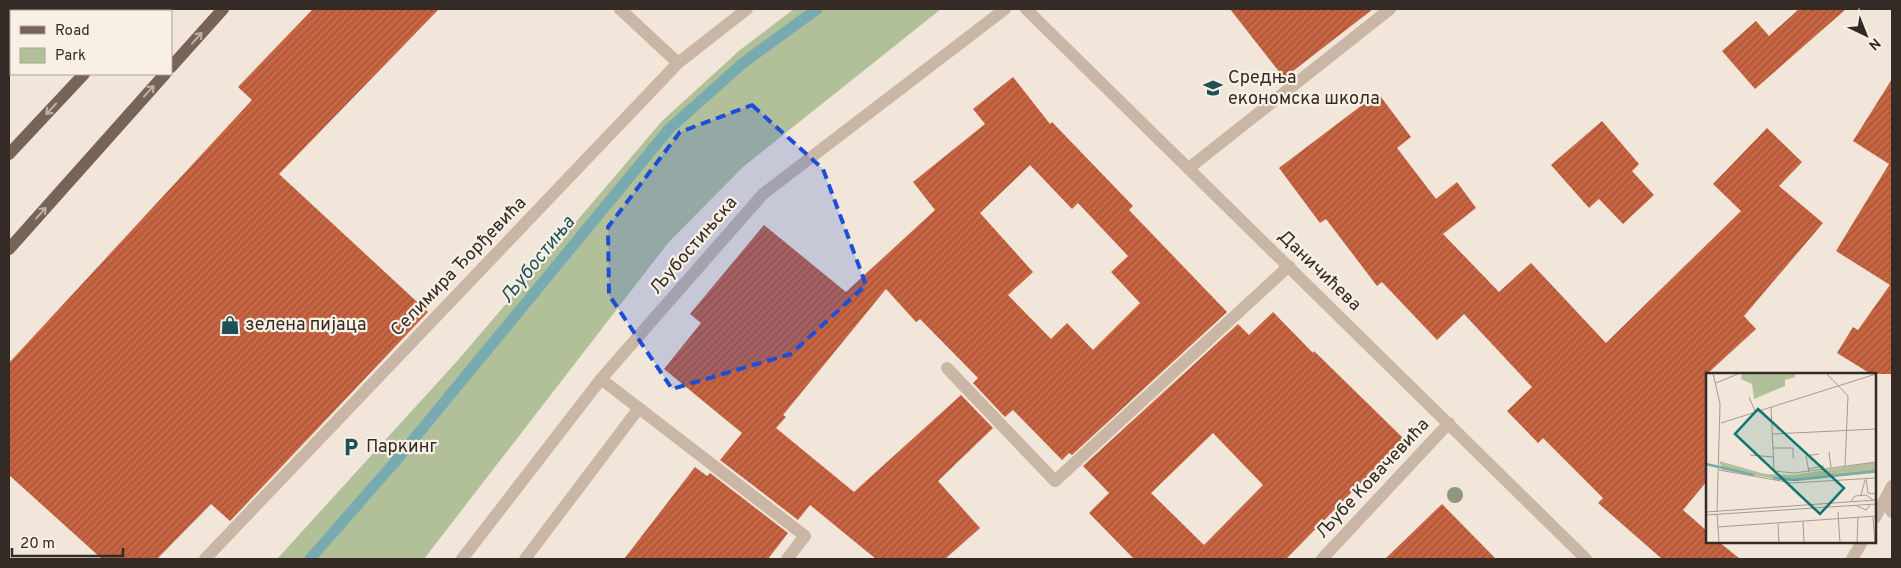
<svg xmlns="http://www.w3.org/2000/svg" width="1901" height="568" viewBox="0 0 1901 568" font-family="Overpass,sans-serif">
	<defs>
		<pattern id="building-hatch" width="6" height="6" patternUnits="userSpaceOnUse" patternTransform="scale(1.25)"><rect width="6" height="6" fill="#c76542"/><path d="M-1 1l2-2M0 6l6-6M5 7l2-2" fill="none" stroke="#a25337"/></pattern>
	</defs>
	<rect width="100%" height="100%" fill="#f1e6d9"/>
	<polygon fill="#b2c099" points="794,9 941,9 743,167 668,243 424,559 277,559 459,359 662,121 740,50"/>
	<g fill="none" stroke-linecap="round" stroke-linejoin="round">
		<polyline stroke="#78abaf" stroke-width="11" points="310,559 394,463 669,129 743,63 817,9"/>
	</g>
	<g fill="url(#building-hatch)" fill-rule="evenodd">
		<polygon points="313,9 439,9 279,174 428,312 230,521 211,504 157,559 102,559 9,475 9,363 252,100 238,87"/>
		<polygon points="1230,9 1373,9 1284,78"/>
		<polygon points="1799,9 1846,9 1755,89 1722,51 1756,21 1769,36"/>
		<path d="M 1013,77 L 1050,124 L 1052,122 L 1133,206 L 1129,210 L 1227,312 L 1072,455 L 1069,453 L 1062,460 L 1013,410 L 1005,417 L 973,383 L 978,378 L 920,319 L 916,322 L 886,289 L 783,415 L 786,417 L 776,428 L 854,492 L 961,395 L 993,428 L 938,481 L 980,528 L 945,559 L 876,559 L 810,505 L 798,520 L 720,460 L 742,433 L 664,369 L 701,323 L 690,314 L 764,225 L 846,292 L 935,210 L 913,182 L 985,124 L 973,109 ZM 1030,165 L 1072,209 L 1078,203 L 1128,256 L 1111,272 L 1140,303 L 1093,350 L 1067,323 L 1051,339 L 1008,295 L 1033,272 L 980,213 Z"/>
		<polygon points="1892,79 1892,374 1871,374 1837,353 1853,327 1858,330 1890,285 1836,251 1889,164 1853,141"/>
		<polygon points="1378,93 1411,137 1397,148 1436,199 1457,182 1476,208 1443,234 1499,292 1531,263 1606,343 1741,211 1713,184 1767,128 1802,162 1779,186 1823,223 1744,316 1756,329 1707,374 1707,481 1683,510 1707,531 1707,542 1719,542 1740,559 1662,559 1598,503 1603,498 1543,438 1538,443 1507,411 1532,387 1464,314 1437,340 1382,282 1377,286 1326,219 1320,223 1279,168"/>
		<polygon points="1602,121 1639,164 1632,171 1654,195 1623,224 1599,199 1589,208 1551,165"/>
		<path d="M 1273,312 L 1313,353 L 1314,351 L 1404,439 L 1286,559 L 1134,559 L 1089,513 L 1109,493 L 1083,466 L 1238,324 L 1249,335 ZM 1213,433 L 1263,485 L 1204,545 L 1151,493 Z"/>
		<polygon points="695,467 707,476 710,473 788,533 768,559 624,559"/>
		<polygon points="1442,504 1496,559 1385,559"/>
	</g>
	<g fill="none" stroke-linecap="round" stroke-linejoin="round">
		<g stroke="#c9b6a5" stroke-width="12">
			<polyline points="620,9 678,63"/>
			<polyline points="1026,9 1586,559"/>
			<polyline points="1189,168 1390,9"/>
			<polyline points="947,368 1055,481 1289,266"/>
			<polyline points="601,379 805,536 787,559"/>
			<polyline points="1884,501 1892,512"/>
			<polyline points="1875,518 1892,486"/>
			<polyline points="205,559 678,63 747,9"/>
			<polyline points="462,559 601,379 763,194 1005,9"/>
			<polyline points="525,559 639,408"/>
			<polyline points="1322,559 1449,423"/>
			<polyline points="1852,559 1862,542"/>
		</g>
		<g stroke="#776357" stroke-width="12">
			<polyline points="143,11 145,9"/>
			<polyline points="171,67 223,9"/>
			<polyline points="9,154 84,74"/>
			<polyline points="9,249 165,74"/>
		</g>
	</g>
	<circle fill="#919579" cx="1455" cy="495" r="8"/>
	<defs><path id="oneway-shaft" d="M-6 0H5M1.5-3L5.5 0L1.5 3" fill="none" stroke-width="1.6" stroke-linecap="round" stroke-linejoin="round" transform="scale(1.25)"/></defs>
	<g stroke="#beb1a5">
		<use href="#oneway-shaft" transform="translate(197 38) rotate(-48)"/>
		<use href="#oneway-shaft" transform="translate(149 91) rotate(-48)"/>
		<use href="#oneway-shaft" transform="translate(51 109) rotate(133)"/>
		<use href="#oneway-shaft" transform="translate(41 213) rotate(-48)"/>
	</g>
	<path fill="#1d4ed8" fill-opacity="0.2" stroke="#1d4ed8" stroke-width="4" stroke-dasharray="10 6" stroke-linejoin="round" d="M 752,105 L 823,169 L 866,285 L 791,354 L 672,389 L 609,295 L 608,227 L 680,132 Z"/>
	<defs>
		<g id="school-bare" transform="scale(1.5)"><path d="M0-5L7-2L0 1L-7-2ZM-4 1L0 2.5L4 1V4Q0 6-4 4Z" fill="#1c5257" stroke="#f9f0e5" stroke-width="2.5" paint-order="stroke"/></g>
		<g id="shop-bare" transform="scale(1.5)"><path d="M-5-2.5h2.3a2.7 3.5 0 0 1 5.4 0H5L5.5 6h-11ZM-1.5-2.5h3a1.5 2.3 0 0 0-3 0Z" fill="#1c5257" stroke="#f9f0e5" stroke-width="2.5" paint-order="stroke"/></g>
		<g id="parking-bare" transform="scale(1.5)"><path d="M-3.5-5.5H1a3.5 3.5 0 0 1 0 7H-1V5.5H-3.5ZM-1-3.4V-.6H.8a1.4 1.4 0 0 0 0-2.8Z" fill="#1c5257" stroke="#f9f0e5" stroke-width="2.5" paint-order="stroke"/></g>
	</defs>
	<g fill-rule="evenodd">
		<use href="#school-bare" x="1213" y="88"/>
		<use href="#shop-bare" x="230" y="325"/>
		<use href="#parking-bare" x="351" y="447"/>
	</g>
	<g text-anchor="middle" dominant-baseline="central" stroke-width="4.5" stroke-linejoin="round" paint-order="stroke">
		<g font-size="18" fill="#352b26" stroke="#f9f0e5" text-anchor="start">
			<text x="1228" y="78">Средња<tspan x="1228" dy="21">економска школа</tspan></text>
			<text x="245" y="325">зелена пијаца</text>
			<text x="366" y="447">Паркинг</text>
		</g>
		<g font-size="18" fill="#352b26" stroke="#f9f0e5">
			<text transform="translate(694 246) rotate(-49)">Љубостињска</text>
			<text transform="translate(459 267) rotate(-46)">Селимира Ђорђевића</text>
			<text transform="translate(1319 271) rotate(44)">Даничићева</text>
			<text transform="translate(1373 479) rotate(-47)">Љубе Ковачевића</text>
		</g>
		<g font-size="19" font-style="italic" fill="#1c5257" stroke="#f9f0e5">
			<text transform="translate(538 260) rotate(-51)">Љубостиња</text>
		</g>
	</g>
	<g transform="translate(1706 373)">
		<rect width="170" height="170" fill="#f1e6d9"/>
		<path d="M 36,0 L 89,0 L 89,4 L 79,7 L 79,13 L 48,26 L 46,11 L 35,6 ZM 13,88 L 59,101 L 87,102 L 170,89 L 170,100 L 83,108 L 17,97 Z" fill="#b2c099"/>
		<path fill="none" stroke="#78abaf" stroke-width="2.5" d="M 0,91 L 48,102M 67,105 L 89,107 L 170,98"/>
		<path fill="none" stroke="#a69b91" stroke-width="1" d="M 7,0 L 14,31 L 11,139M 120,0 L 142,23 L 139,93M 10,10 L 34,0M 43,24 L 50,40M 65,34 L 68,98 L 88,100 L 170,89M 15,50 L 170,1M 67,61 L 170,56M 67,75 L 87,75 L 87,85M 123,79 L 125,95M 44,82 L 68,84M 102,96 L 118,93M 13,97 L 86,110 L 170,105M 103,99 L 100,83 L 113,81M 160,105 L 162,120 L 170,121M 155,122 L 159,107M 145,128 L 149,123 L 160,122 L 167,127M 151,133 L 160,137 L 164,132M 0,139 L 170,127M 132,139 L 134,170M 11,141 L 13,170M 0,142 L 170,131M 167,144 L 169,170M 97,148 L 98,170M 72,150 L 73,170M 12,154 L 170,143M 151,170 L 152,144"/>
		<path fill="#0f766e" fill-opacity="0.15" stroke="#0f766e" stroke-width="2.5" d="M 52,36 L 138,115 L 114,141 L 29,61 Z"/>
		<rect width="170" height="170" fill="none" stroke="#352b26" stroke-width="2.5"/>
	</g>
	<rect width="1901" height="568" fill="none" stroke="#352b26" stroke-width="20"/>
	<rect x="10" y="10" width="162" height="65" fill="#f9f0e5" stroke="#aba199"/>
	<rect x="20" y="26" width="25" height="8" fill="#776357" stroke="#aba199"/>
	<text x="55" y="35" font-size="15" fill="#352b26">Road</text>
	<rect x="20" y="48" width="25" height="15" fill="#b2c099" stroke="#aba199"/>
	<text x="55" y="60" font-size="15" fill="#352b26">Park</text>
	<g transform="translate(1866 35) rotate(137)" stroke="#f9f0e5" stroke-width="4" paint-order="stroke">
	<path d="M0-4L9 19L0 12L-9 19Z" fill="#352b26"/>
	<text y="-8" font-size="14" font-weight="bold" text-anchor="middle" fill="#352b26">N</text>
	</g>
	<path d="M12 548v8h111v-8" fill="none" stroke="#352b26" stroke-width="2.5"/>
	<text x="20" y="548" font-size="15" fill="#352b26" stroke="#f9f0e5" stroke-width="4" paint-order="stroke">20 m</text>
</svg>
